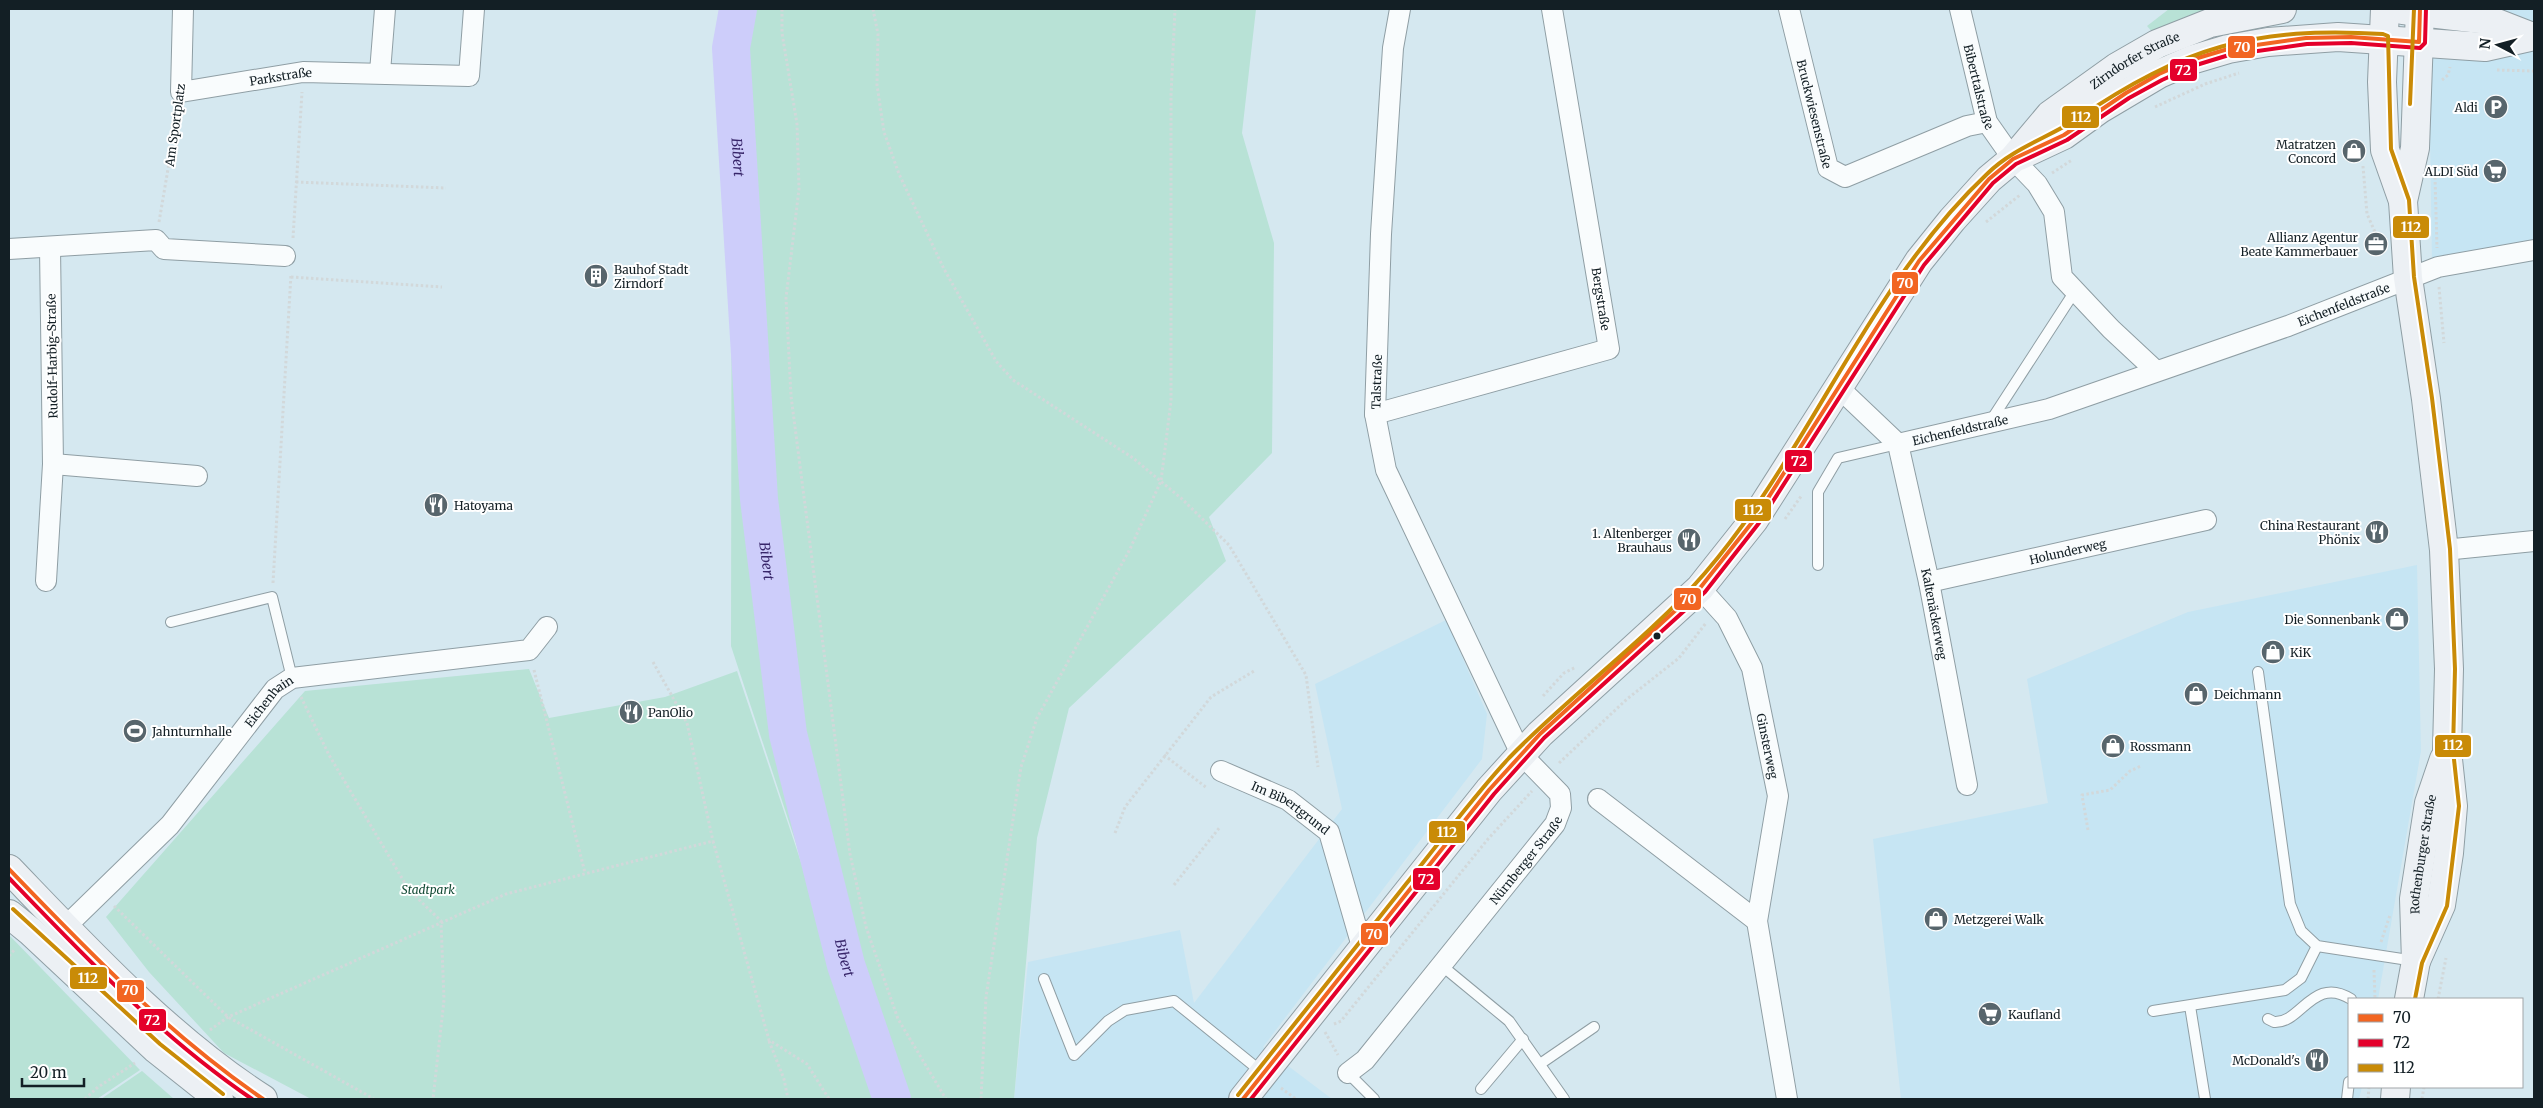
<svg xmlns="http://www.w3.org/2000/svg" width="2543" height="1108" viewBox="0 0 2543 1108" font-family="Merriweather,serif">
	<rect width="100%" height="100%" fill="#d5e8f0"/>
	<g fill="#c6e5f3">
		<polygon points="2428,9 2534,9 2534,245 2432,265"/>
		<polygon points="2417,565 2421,751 2378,999 2349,999 2349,1087 2362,1087 2359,1099 1901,1099 1873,839 2048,803 2027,679 2188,612"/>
		<polygon points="1446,620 1487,714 1482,759 1263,1047 1332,1099 1014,1099 1028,962 1180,930 1194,1003 1342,809 1315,684"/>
	</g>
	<g fill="#b8e2d6">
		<polygon points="732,9 1256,9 1242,133 1274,243 1272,453 1209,517 1226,561 1069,708 1037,838 1014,1099 311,1099 224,1053 149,972 106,917 305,691 529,669 549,718 665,697 737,671 875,1083 731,646"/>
		<polygon points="2169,9 2232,9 2155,35 2147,26"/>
		<polygon points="9,935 140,1070 97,1099 9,1099"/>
		<polygon points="142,1071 174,1099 101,1099"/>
	</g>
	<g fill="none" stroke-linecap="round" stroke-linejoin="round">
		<path stroke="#cdcdfa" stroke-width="38" id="s1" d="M 738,9 L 731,48 L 759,499 L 788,734 L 846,965 L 892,1099"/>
		<g stroke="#8f9ea4" stroke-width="12">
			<g id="lane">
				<polyline points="1990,422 2075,291"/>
				<polyline points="1818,565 1818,492 1838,458 1898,444"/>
				<polyline points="171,622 272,597 292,678"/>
				<polyline points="2258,672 2290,904 2301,931 2317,946 2415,961"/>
				<polyline points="1441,965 1509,1021 1564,1099"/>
				<polyline points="1044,979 1074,1055 1108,1021 1125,1010 1174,1001 1263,1073"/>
				<polyline points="2190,1006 2205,1099"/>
				<polyline points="2153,1011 2285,990 2301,978 2317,946"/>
				<path d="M 2268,1019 L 2274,1022 C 2301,1024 2313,975 2351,999"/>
				<polyline points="1540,1064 1594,1027"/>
				<polyline points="1348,1073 1374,1099"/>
				<polyline points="1481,1089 1523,1039"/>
				<polyline points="2347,1099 2349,1082"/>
			</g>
		</g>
		<g stroke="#8f9ea4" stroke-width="22">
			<g id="street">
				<path id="s2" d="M 183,9 L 181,92 L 303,72 L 469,76 L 474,9"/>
				<path id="s3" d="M 1789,9 L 1828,168 L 1845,177 L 1967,126 L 1987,122"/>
				<path id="s4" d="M 1960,9 L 1987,122 L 2013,159 L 2037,184 L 2054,212 L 2062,277 L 2111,329 L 2156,371"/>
				<polyline points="380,72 385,9"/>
				<polyline points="9,249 156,240 164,249 285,256"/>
				<path id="s5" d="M 1839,388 L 1898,444 L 2049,409 L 2288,326 L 2438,267 L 2534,250"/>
				<polyline points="1375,414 1609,349 1552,9"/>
				<path id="s6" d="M 1898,444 L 1929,582 L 1967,785"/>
				<polyline points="53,464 197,476"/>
				<polyline points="2444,550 2534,541"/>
				<polyline points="46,581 53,464 50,248"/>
				<path id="s7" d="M 1929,582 L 2206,520"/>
				<path id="s8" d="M 1700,588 L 1727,618 L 1752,668 L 1778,796 L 1757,921 L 1787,1099"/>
				<path id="s9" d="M 1221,771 L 1288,800 L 1329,832 L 1363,950"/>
				<polyline points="1598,799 1757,921"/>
				<path id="s10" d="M 56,936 L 170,825 L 275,689 L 292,678 L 529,650 L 547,627"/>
				<path id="s11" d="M 1348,1073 L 1365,1060 L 1555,824 L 1561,808 L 1560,794 L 1521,754 L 1386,470 L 1375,414 L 1381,234 L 1393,48 L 1400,9"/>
			</g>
		</g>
		<g stroke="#8f9ea4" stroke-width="30">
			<g id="secondary">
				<polyline points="2385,9 2382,82 2385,150 2403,201 2408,278 2426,399 2444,550 2449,669 2447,750 2453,806 2449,853 2441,905 2416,961"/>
				<polyline points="2403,10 2489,20 2530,36"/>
				<polyline points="2019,156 2064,135 2100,109 2159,74 2191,60 2228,49 2268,42 2338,37 2485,47 2534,36"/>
				<polyline points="2403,201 2415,148 2420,9"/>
				<path d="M 9,869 C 86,949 169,1039 263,1099"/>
				<polyline points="9,914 30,931 156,1049 219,1099"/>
				<path id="s12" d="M 2409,999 L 2416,961 L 2414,899 L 2429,803 L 2444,759"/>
				<path id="s13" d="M 1243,1099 L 1489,790 L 1540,734 L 1700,588 L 1754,520 L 1919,261 L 1952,220 L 1989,179 L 2013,159 L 2050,115 L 2117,67 L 2157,44 L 2210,23 L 2282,9"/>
				<polyline points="2395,1099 2396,1087"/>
			</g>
		</g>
		<g stroke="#d2d8da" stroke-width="3" stroke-dasharray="2.5 2.5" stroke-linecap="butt">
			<polyline points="782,9 782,33 797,124 799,189 786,298 791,396 850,854 866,927 898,1019 946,1099"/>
			<polyline points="873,9 878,34 877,85 884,132 899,174 944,269 996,361 1013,380 1133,458 1182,499 1229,545 1306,675 1318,767"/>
			<polyline points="2497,70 2534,71"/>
			<polyline points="2442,80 2448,75 2450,67"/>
			<polyline points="2155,107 2205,84 2239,73"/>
			<polyline points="2363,166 2367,214 2379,241"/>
			<polyline points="2052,173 2072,160"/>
			<polyline points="2435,177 2437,248"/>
			<polyline points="296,182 446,188"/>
			<polyline points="159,222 178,110"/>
			<polyline points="1986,222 2020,195"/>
			<polyline points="293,238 302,92"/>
			<polyline points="291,277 442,287"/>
			<polyline points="2439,287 2444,343"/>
			<polyline points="1785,519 1802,495"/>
			<polyline points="273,583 291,274"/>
			<polyline points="653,662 687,723 713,841"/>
			<polyline points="534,670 585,873"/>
			<polyline points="1543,696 1564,673 1576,667"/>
			<polyline points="301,697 329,755 409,890 441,921 444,1000 433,1099"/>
			<polyline points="1164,755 1207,788"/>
			<polyline points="1559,763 1627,699 1679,658 1706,623"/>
			<polyline points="2088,830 2082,795 2110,790 2130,771 2141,766"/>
			<polyline points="1115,833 1125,807 1211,697 1254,671"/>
			<polyline points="1174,885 1220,827"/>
			<polyline points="114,906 228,1017 374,1099"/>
			<polyline points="2381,942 2390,915"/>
			<polyline points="9,956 15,949"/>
			<polyline points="2374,970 2375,999"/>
			<polyline points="2438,999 2446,958"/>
			<polyline points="1334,1024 1341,1021 1488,839 1532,791"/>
			<polyline points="210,1030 228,1017 506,894 713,841 769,1040 807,1064 829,1099"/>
			<polyline points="1325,1032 1338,1055"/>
			<polyline points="769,1041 784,1079 788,1099"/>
			<polyline points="1281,1088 1296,1099"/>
			<polyline points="85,1099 98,1087 135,1063"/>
			<polyline points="981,1099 986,997 1021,767 1037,718 1130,549 1161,481 1171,401 1171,96 1175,9"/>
			<polyline points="2368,1099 2369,1087"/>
			<polyline points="2422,1099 2424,1087"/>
		</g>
		<use href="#lane" stroke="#f9fcfd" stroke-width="10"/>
		<use href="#street" stroke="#f9fcfd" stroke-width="20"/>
		<use href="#secondary" stroke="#ecf0f4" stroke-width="28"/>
		<g stroke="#fff" stroke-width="8">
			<g id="bus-1">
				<path d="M 9,869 C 89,952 168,1034 263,1099"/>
				<polyline points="1243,1099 1489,790 1540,734 1700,588 1754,520 1919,261 1989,179 2013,159 2064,135 2126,93 2159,74 2191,60 2228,49 2306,38 2351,37 2419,42 2420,9"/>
			</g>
		</g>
		<g stroke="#fff" stroke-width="8">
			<g id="bus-2">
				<path d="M 9,878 C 85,957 161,1037 252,1099"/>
				<polyline points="1251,1099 1494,794 1544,738 1705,592 1759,523 1924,265 1993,183 2016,164 2067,140 2129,98 2162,80 2193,66 2229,55 2307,44 2351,43 2420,48 2425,43 2426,9"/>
			</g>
		</g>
		<g stroke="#fff" stroke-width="8">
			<g id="bus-3">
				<polyline points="2410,104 2414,9"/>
				<polyline points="13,909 160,1044 223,1094"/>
				<path d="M 1238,1095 C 1294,1025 1350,955 1406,884 C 1440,842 1472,798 1509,758 C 1571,694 1647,640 1705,573 C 1811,450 1867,287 1987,174 C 2012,149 2047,138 2077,119 C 2183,47 2255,26 2383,34 L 2388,36 L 2391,149 L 2409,200 L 2414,277 L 2432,398 L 2450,549 L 2455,669 L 2453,750 L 2459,806 L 2447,906 L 2422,963 L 2415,999"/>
			</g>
		</g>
		<use href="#bus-1" stroke="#f26522" stroke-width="4"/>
		<use href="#bus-2" stroke="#e4002b" stroke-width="4"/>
		<use href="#bus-3" stroke="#c98b07" stroke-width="4"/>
	</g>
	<defs>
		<g id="parking-disc" transform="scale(1.25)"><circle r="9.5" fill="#57656c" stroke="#fff"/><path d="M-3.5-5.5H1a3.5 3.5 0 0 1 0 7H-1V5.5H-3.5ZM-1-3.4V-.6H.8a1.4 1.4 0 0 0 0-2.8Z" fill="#fff"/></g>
		<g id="shop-disc" transform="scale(1.25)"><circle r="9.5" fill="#57656c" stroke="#fff"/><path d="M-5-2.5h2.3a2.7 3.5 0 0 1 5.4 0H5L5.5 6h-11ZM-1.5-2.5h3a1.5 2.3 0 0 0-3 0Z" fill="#fff"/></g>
		<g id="supermarket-disc" transform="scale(1.25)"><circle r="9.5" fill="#57656c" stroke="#fff"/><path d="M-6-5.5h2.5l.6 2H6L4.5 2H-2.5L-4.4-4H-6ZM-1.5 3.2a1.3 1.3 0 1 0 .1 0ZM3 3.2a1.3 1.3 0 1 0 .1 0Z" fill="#fff"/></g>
		<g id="office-disc" transform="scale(1.25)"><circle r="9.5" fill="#57656c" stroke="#fff"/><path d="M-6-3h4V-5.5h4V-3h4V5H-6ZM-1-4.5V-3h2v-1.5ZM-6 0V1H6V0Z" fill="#fff"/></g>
		<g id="building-disc" transform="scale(1.25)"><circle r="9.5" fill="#57656c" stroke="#fff"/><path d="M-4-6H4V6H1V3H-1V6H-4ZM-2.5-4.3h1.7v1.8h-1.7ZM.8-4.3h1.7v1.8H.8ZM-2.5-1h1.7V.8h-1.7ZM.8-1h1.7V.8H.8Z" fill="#fff"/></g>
		<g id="restaurant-disc" transform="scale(1.25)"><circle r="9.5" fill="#57656c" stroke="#fff"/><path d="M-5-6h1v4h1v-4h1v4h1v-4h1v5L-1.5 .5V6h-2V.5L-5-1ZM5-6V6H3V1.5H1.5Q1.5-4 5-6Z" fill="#fff"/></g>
		<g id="stadium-disc" transform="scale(1.25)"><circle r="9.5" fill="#57656c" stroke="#fff"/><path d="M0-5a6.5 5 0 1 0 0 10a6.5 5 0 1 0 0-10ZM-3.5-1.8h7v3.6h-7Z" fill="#fff"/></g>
	</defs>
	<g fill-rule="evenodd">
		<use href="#parking-disc" x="2496" y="107"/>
		<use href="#shop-disc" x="2354" y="151"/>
		<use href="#supermarket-disc" x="2495" y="171"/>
		<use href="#office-disc" x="2376" y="244"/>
		<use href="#building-disc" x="596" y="276"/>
		<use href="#restaurant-disc" x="436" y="505"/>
		<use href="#restaurant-disc" x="2377" y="532"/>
		<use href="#restaurant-disc" x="1689" y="540"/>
		<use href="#shop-disc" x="2397" y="619"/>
		<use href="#shop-disc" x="2273" y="652"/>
		<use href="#shop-disc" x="2196" y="694"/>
		<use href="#restaurant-disc" x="631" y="712"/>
		<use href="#stadium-disc" x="135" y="731"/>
		<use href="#shop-disc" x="2113" y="746"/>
		<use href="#shop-disc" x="1936" y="919"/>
		<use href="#supermarket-disc" x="1990" y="1014"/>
		<use href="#restaurant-disc" x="2317" y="1060"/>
	</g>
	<circle fill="#131f25" stroke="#fff" stroke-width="2" cx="1657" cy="636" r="4.5"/>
	<g text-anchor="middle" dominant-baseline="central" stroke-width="4" stroke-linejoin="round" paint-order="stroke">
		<g font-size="12" fill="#131f25" stroke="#fff">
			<text stroke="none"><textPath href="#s13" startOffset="1379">Zirndorfer Straße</textPath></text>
			<text stroke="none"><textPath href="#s2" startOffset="184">Parkstraße</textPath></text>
			<text stroke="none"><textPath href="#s4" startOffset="80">Biberttalstraße</textPath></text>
			<text stroke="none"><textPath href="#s3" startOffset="108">Bruckwiesenstraße</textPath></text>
			<text transform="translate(175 125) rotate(-82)">Am Sportplatz</text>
			<text transform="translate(1601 299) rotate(81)">Bergstraße</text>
			<text stroke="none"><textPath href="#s5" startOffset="549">Eichenfeldstraße</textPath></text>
			<text transform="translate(52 356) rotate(-91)">Rudolf-Harbig-Straße</text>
			<text stroke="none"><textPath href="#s11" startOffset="815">Talstraße</textPath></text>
			<text stroke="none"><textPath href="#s5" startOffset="145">Eichenfeldstraße</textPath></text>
			<text stroke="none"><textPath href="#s7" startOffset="142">Holunderweg</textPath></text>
			<text stroke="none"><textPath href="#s6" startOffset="174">Kaltenäckerweg</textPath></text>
			<text stroke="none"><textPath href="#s10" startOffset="318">Eichenhain</textPath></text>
			<text stroke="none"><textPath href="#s8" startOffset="176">Ginsterweg</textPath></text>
			<text stroke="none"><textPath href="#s9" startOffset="79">Im Bibertgrund</textPath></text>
			<text stroke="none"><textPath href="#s12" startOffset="146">Rothenburger Straße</textPath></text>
			<text stroke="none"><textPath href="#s11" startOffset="278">Nürnberger Straße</textPath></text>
		</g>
		<g font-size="12" fill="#131f25" stroke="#fff" text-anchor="start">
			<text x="2478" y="107" text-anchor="end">Aldi</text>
			<text x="2336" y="144" text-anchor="end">Matratzen<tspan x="2336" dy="14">Concord</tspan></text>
			<text x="2478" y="171" text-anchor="end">ALDI Süd</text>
			<text x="2358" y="237" text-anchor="end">Allianz Agentur<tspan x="2358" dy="14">Beate Kammerbauer</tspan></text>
			<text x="614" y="269">Bauhof Stadt<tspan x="614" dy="14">Zirndorf</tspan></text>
			<text x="454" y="505">Hatoyama</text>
			<text x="2360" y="525" text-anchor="end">China Restaurant<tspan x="2360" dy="14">Phönix</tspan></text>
			<text x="1672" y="533" text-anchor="end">1. Altenberger<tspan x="1672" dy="14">Brauhaus</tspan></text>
			<text x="2380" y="619" text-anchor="end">Die Sonnenbank</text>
			<text x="2290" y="652">KiK</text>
			<text x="2214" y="694">Deichmann</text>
			<text x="648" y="712">PanOlio</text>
			<text x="152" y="731">Jahnturnhalle</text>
			<text x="2130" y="746">Rossmann</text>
			<text x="1954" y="919">Metzgerei Walk</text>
			<text x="2008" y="1014">Kaufland</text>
			<text x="2300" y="1060" text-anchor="end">McDonald's</text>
		</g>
		<g font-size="12" font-style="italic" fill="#154c37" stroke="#fff">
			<text x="428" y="889">Stadtpark</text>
		</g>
		<g font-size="14" font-style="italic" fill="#372569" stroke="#fff">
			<text stroke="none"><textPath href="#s1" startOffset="149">Bibert</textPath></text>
			<text stroke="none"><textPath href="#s1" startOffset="554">Bibert</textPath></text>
			<text stroke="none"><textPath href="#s1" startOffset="959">Bibert</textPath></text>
		</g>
	</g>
	<g stroke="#fff" stroke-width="2">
		<rect x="2227" y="35" width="29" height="24" rx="5" fill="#f26522"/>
		<rect x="2169" y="58" width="29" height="24" rx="5" fill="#e4002b"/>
		<rect x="2061" y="105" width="39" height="24" rx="5" fill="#c98b07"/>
		<rect x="2392" y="215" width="38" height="24" rx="5" fill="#c98b07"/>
		<rect x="1891" y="271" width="28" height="24" rx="5" fill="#f26522"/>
		<rect x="1784" y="449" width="29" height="24" rx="5" fill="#e4002b"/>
		<rect x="1734" y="498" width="38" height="24" rx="5" fill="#c98b07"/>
		<rect x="1673" y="587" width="29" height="24" rx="5" fill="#f26522"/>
		<rect x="2434" y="734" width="38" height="24" rx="5" fill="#c98b07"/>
		<rect x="1428" y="820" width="38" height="24" rx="5" fill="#c98b07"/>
		<rect x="1412" y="867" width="29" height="24" rx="5" fill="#e4002b"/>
		<rect x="1360" y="922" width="29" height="24" rx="5" fill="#f26522"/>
		<rect x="69" y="966" width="39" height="24" rx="5" fill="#c98b07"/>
		<rect x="116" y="979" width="29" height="24" rx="5" fill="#f26522"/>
		<rect x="138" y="1008" width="29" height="24" rx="5" fill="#e4002b"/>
	</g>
	<g font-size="14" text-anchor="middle" font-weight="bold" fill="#fff">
		<text x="2242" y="52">70</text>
		<text x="2183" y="75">72</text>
		<text x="2081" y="122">112</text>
		<text x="2411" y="232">112</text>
		<text x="1905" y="288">70</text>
		<text x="1799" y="466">72</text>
		<text x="1753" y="515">112</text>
		<text x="1688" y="604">70</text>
		<text x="2453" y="750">112</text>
		<text x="1447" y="837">112</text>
		<text x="1426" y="884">72</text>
		<text x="1374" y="939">70</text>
		<text x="88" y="983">112</text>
		<text x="130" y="995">70</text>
		<text x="152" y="1025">72</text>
	</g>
	<rect width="2543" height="1108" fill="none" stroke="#131f25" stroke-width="20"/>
	<rect x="2348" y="998" width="175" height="90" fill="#ffffff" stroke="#a1a5a8"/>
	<rect x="2358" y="1014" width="25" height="8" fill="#f26522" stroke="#a1a5a8"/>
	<text x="2393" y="1023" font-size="15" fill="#131f25">70</text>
	<rect x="2358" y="1039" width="25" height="8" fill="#e4002b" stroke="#a1a5a8"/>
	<text x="2393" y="1048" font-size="15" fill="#131f25">72</text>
	<rect x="2358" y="1064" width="25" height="8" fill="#c98b07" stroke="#a1a5a8"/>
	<text x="2393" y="1073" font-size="15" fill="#131f25">112</text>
	<g transform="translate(2498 45) rotate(276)" stroke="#ffffff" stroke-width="4" paint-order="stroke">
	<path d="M0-4L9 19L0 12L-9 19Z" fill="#131f25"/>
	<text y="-8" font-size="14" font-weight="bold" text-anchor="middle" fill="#131f25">N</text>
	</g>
	<path d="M22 1078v8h62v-8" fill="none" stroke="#131f25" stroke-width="2.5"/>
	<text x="30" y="1078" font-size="15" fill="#131f25" stroke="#ffffff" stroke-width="4" paint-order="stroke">20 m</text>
</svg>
